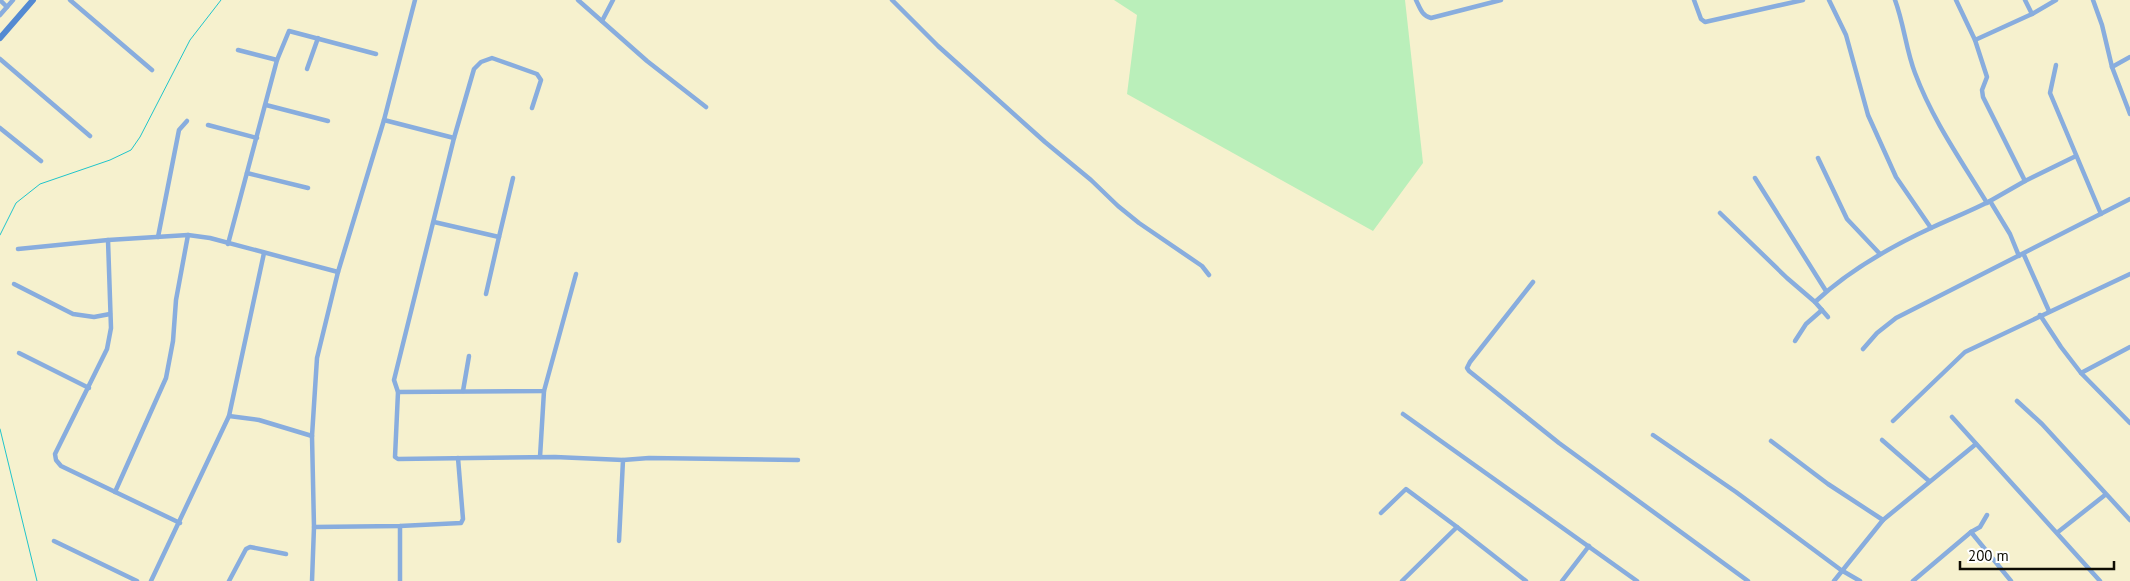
<svg xmlns="http://www.w3.org/2000/svg" width="2130" height="581" viewBox="0 0 2130 581" font-family="'PT Sans',sans-serif">
	<rect width="100%" height="100%" fill="#f6f1ce"/>
	<polygon fill="#baefba" points="1114,0 1405,0 1423,163 1373,231 1127,94 1137,15"/>
	<g fill="none" stroke-linecap="round" stroke-linejoin="round">
		<g stroke="#20c5cb" stroke-width="1">
			<polyline points="0,235 16,203 40,184 110,160 131,150 140,137 190,40 221,0"/>
			<polyline points="0,429 37,581"/>
		</g>
		<g stroke="#88adde" stroke-width="4.5">
			<polyline points="0,0 7,7"/>
			<polyline points="70,0 152,70"/>
			<polyline points="578,0 647,61 706,107"/>
			<polyline points="892,0 938,46 1045,142 1091,180 1118,206 1139,223 1202,266 1209,275"/>
			<path d="M 1416,0 C 1420,8 1422,16 1431,18 L 1501,0"/>
			<polyline points="1694,0 1701,19 1705,22 1803,0"/>
			<polyline points="1829,0 1846,35 1868,115 1896,177 1931,228"/>
			<path d="M 1895,0 C 1904,24 1906,50 1915,73 C 1933,121 1961,160 1987,203"/>
			<polyline points="1956,0 1975,40 2032,14 2056,0"/>
			<polyline points="2025,0 2032,14"/>
			<polyline points="2093,0 2102,25 2112,67 2130,114"/>
			<polyline points="0,15 13,0"/>
			<polyline points="602,21 613,0"/>
			<polyline points="1975,40 1987,77 1982,90 1983,97 2025,181 1990,201"/>
			<polyline points="238,50 277,60"/>
			<polyline points="0,59 90,136"/>
			<polyline points="2056,65 2050,93 2101,214"/>
			<polyline points="2112,67 2130,57"/>
			<polyline points="307,69 318,38"/>
			<polyline points="266,105 328,121"/>
			<polyline points="532,108 541,80 537,74 492,58 481,62 474,69 454,138 394,380 398,392 395,457 398,459 555,457 623,460 619,541"/>
			<polyline points="384,120 454,138"/>
			<polyline points="208,125 257,138"/>
			<polyline points="0,128 41,161"/>
			<polyline points="1818,158 1847,219 1880,254"/>
			<polyline points="247,173 308,188"/>
			<polyline points="1755,178 1826,291"/>
			<polyline points="2025,181 2076,156"/>
			<path d="M 1720,213 L 1787,278 L 1815,302 C 1848,271 1890,247 1931,228 C 1950,219 1971,211 1990,201 L 2010,234 L 2019,256"/>
			<polyline points="434,222 499,237 486,294"/>
			<polyline points="158,237 179,130 187,121"/>
			<polyline points="499,237 513,178"/>
			<polyline points="108,240 111,328 107,349 55,454 56,460 61,466 180,523"/>
			<polyline points="228,244 277,60 289,31 376,54"/>
			<polyline points="18,249 108,240 188,235 210,238 338,272"/>
			<polyline points="2024,255 2049,311"/>
			<polyline points="1533,282 1470,362 1467,368 1469,371 1559,443 1748,581"/>
			<polyline points="14,284 73,314 94,317 110,314"/>
			<polyline points="1815,302 1828,317"/>
			<polyline points="2040,315 2061,347 2081,373 2130,423"/>
			<polyline points="1795,341 1806,324 1822,310"/>
			<polyline points="1863,349 1877,333 1896,318 2130,199"/>
			<polyline points="19,353 89,388"/>
			<polyline points="2081,373 2130,347"/>
			<polyline points="463,391 469,356"/>
			<polyline points="398,392 544,391 576,274"/>
			<polyline points="2017,401 2042,424 2130,520"/>
			<polyline points="1403,414 1637,581"/>
			<polyline points="229,416 259,420 312,436"/>
			<polyline points="1952,417 2100,581"/>
			<polyline points="1893,421 1965,352 2130,274"/>
			<polyline points="1653,435 1736,492 1841,570 1860,581"/>
			<polyline points="1882,440 1929,481"/>
			<polyline points="1771,441 1828,484 1883,520 1834,581"/>
			<polyline points="540,457 544,391"/>
			<polyline points="623,460 649,458 798,460"/>
			<polyline points="115,492 166,378 173,341 176,300 188,235"/>
			<polyline points="1381,513 1406,489 1457,527"/>
			<polyline points="1883,520 1976,444"/>
			<polyline points="400,526 400,581"/>
			<polyline points="314,527 400,526 461,523 463,519 458,458"/>
			<polyline points="1971,532 2011,581"/>
			<polyline points="2058,532 2105,495"/>
			<polyline points="54,541 137,581"/>
			<polyline points="151,581 229,416 264,253"/>
			<polyline points="229,581 246,549 250,547 286,554"/>
			<polyline points="312,581 314,527 312,436 317,358 338,272 384,120 415,0"/>
			<polyline points="1402,581 1457,527 1526,581"/>
			<polyline points="1562,581 1589,546"/>
			<polyline points="1913,581 1971,532 1980,527 1987,515"/>
		</g>
		<polyline stroke="#538ad2" stroke-width="6" points="0,38 33,0"/>
	</g>
	<path d="M1960 561v8h154v-8" fill="none" stroke="#0e0c03" stroke-width="2.5"/>
	<text x="1968" y="561" font-size="15" fill="#0e0c03" stroke="#ffffff" stroke-width="4" paint-order="stroke">200 m</text>
</svg>
